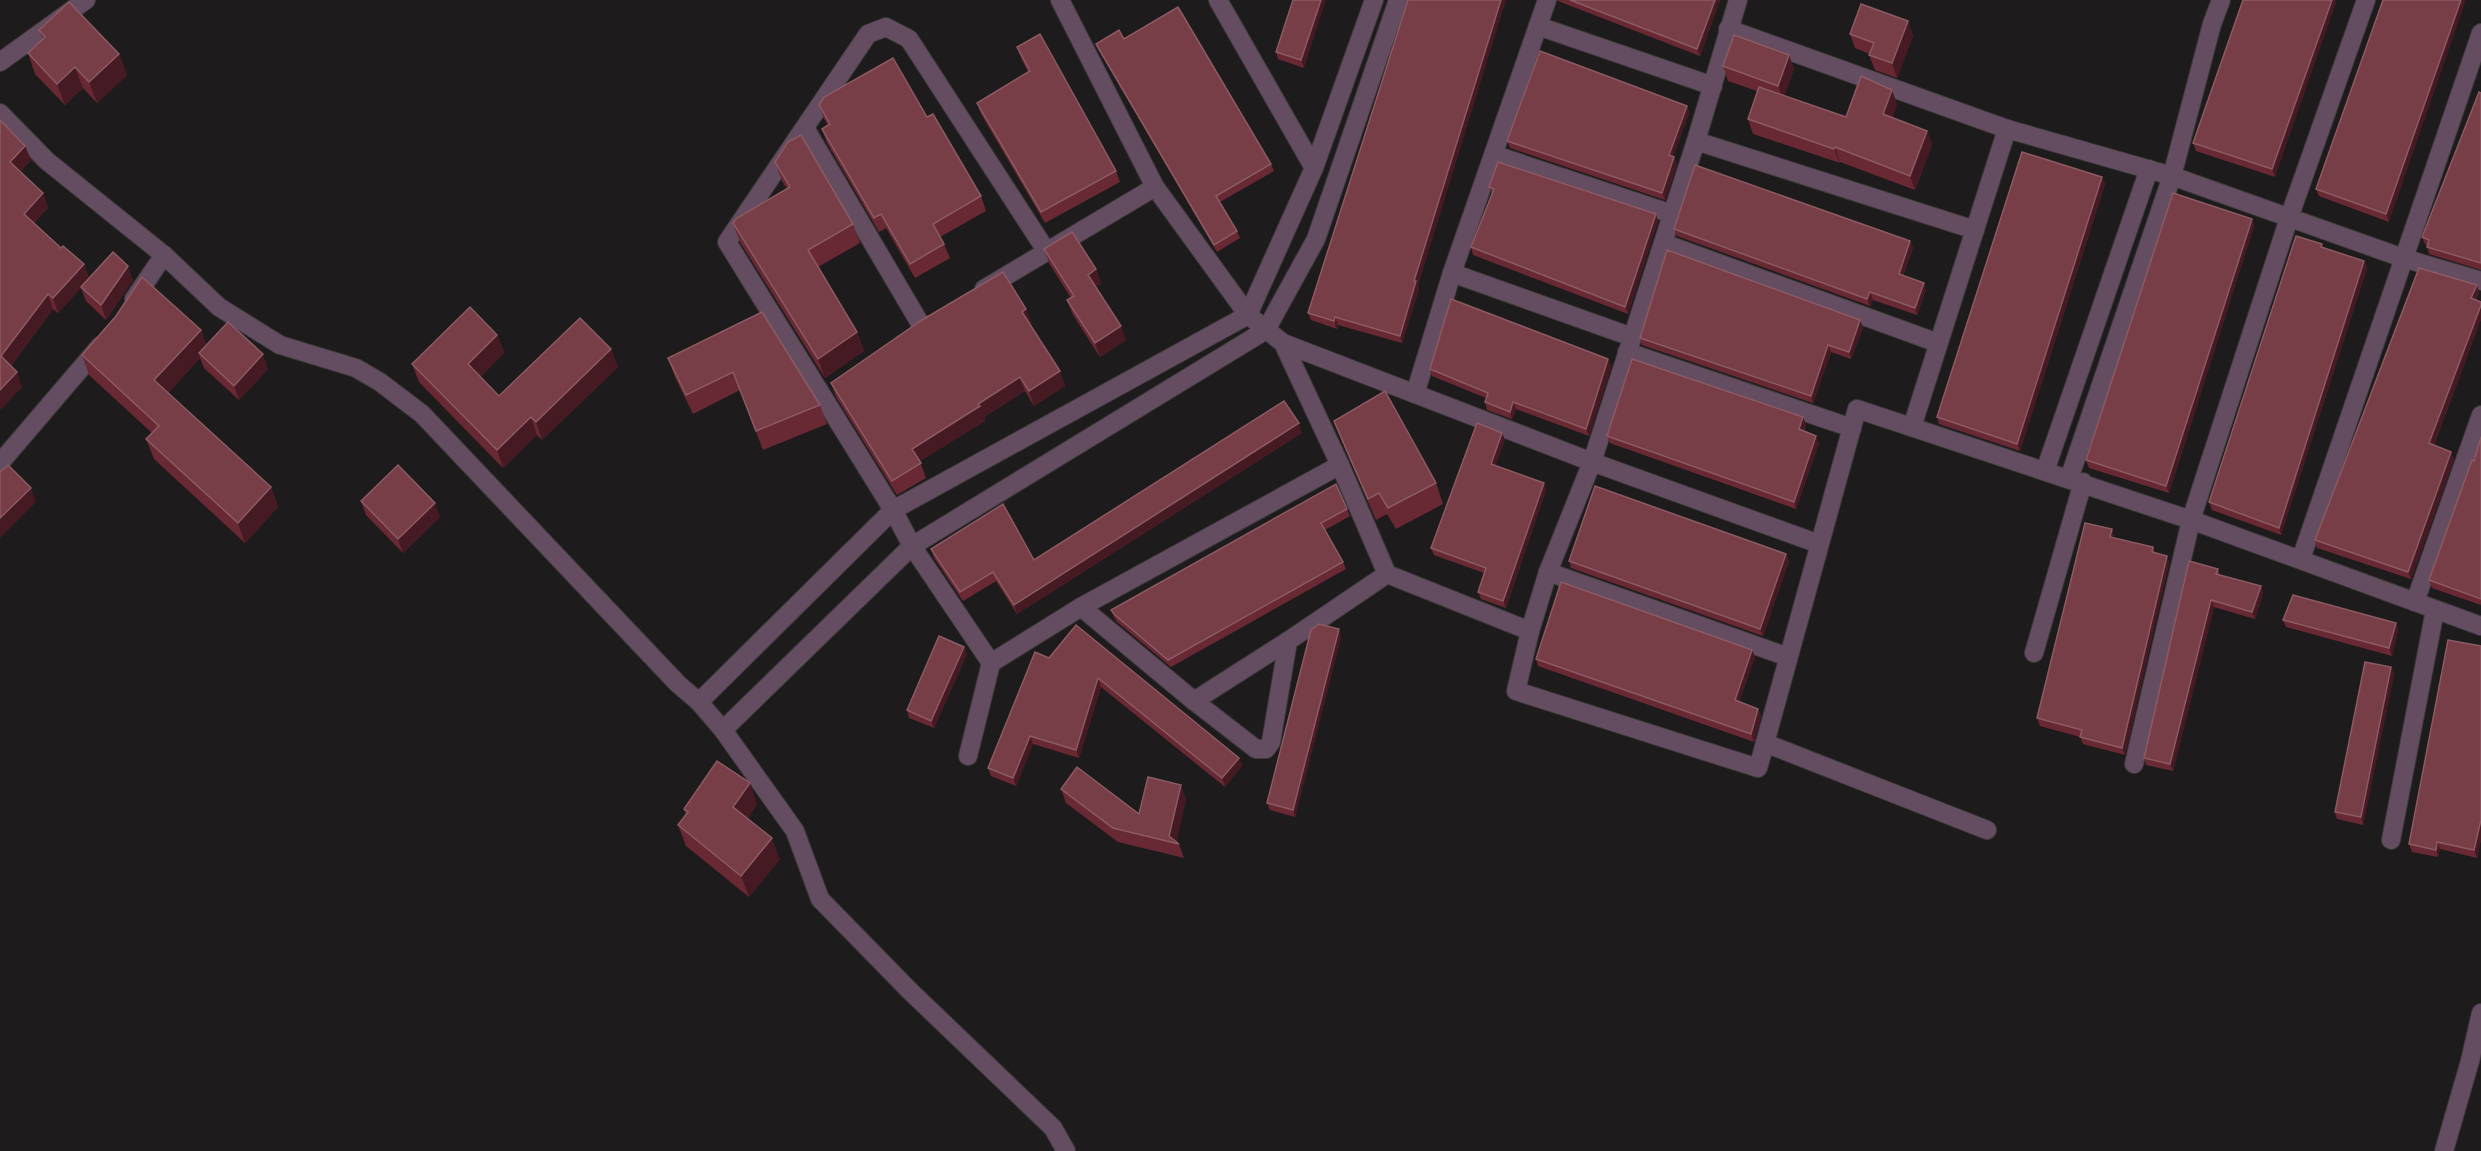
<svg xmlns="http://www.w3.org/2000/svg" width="2481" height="1151" viewBox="0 0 2481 1151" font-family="Lato,sans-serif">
	<rect width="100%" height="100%" fill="#1e1b1c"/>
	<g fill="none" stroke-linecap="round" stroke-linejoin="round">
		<g stroke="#3c393a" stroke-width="20">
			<g id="minor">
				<polyline points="1218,0 1314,168"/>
				<polyline points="1374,0 1314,168 1248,315 1283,343 1340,465 1387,574 1530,631 1516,691 1758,768 1765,743 1987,830"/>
				<polyline points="1538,26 1713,86"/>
				<polyline points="1728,29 2007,129 2172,176 2403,258 2481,281"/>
				<polyline points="0,62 86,0"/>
				<polyline points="0,113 47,161 164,255 219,307 280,345 356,368 380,382 422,414 678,684 699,702 723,730 795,831 820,899 910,991 1053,1128 1066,1151"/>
				<polyline points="805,128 921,325"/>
				<polyline points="1696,141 1975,230"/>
				<polyline points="1495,155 1672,214"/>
				<polyline points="1663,243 1938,343"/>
				<polyline points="1452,273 1632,337"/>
				<polyline points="984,289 1155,187"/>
				<polyline points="134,299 164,255"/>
				<polyline points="1283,343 1592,462 1819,544"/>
				<polyline points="1627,352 1852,428"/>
				<polyline points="1415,394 1452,273 1547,0"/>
				<polyline points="1912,427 2007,129"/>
				<polyline points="0,463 100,346"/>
				<polyline points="2045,471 2149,169"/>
				<polyline points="2069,479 2172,176 2212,24 2221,0"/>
				<polyline points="2301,559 2481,33"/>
				<polyline points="1548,572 1788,657"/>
				<polyline points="2415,602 2481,415"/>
				<polyline points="1081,607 1194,701 1256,749 1266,749 1271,742 1288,641"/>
				<polyline points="1530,631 1548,572 1592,462 1696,141 1738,0"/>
				<polyline points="2034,653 2083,482"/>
				<polyline points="991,663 912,546 893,510 727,242 868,34 886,27 909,39 1047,252"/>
				<polyline points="1194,701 1288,641 1387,574"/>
				<polyline points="699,702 893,510 1248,315 1155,187 1060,0"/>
				<polyline points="723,730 912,546 1266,330 1316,239 1398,0"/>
				<polyline points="1765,743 1857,409 2191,520 2481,626"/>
				<polyline points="968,756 991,663 1081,607 1340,465"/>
				<polyline points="2134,764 2191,520 2289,218 2366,0"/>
				<polyline points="2391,840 2435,610"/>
				<polyline points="2444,1151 2470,1061 2481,1013"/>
			</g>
		</g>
		<use href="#minor" stroke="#654d61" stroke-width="18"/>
	</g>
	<g fill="#692934">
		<polygon points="1293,0 1304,68 1278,59 1276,52"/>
		<polygon points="1557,0 1720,0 1700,56 1558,1"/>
		<polygon points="2243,0 2275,177 2196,151 2193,143"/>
		<polygon points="2383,0 2389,222 2319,196 2316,189"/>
		<polygon points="1908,21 1913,36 1897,78 1875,70 1869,55 1870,54 1855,48 1850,34"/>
		<polygon points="39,30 119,54 127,75 97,103 83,88 65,105 35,74 28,53 43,39"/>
		<polygon points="1124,39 1271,164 1274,171 1220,202 1237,231 1240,238 1217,252 1099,51 1096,44"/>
		<polygon points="1017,47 1116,171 1120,182 1045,223 981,114 977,103 1028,72 1021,58"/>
		<polygon points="1723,66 1794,69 1784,96 1846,117 1897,104 1892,118 1927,131 1932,145 1915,190 1840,162 1840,163 1753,134 1748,119 1757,91 1728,81"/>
		<polygon points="2481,93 2481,270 2429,254 2427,247 2427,245 2425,244 2422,237"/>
		<polygon points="819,105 927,117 981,196 986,211 940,237 944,244 950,258 915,278 886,228 879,232 827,143 822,129 828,125 824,119"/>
		<polygon points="1687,106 1689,113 1673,157 1677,164 1665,200 1510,148 1507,141"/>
		<polygon points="0,120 25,146 31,160 20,172 43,193 48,208 34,223 61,248 84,264 89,278 133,280 106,320 86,301 81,288 58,313 53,309 11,366 22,387 0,410"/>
		<polygon points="775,162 853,224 860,243 818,267 857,332 864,351 825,378 740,242 733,223 787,189 782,181"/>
		<polygon points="2102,177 2105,184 2020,451 1939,424 1937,417"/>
		<polygon points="1489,187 1658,221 1628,314 1473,255 1471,247 1492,194"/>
		<polygon points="2252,219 2254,226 2169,493 2089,468 2086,460"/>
		<polygon points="1674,229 1910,241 1913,248 1903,276 1926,290 1917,315 1873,300 1870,306 1677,236"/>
		<polygon points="2322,244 2323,248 2364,261 2367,268 2281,535 2212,510 2209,502"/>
		<polygon points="1044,249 1096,269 1101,284 1096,287 1126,340 1100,357 1073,315 1067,300 1071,298 1049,263"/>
		<polygon points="2477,285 2479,292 2476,300 2481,302 2481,319 2434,445 2454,459 2411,579 2317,548 2315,540"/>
		<polygon points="1418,286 1419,289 1402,343 1338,325 1337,329 1311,320 1308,313"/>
		<polygon points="762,312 820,405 827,424 763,450 740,390 693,414 675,377 668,358"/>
		<polygon points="1032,323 1030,324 1060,371 1065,386 1034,406 1025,391 984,417 985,421 920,461 926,478 897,495 836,397 831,383"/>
		<polygon points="1863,328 1851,359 1831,352 1813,403 1642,345 1640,338"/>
		<polygon points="201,330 206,345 268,369 239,400 204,368 200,358 168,393 271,487 278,507 245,543 154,459 146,439 152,433 89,375 82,355"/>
		<polygon points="497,335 504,353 480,377 499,396 618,367 542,440 537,435 503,468 419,382 412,364"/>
		<polygon points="1608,359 1611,367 1589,436 1516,409 1512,419 1487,410 1485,402 1486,398 1432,376 1430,369"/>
		<polygon points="1334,421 1436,483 1443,504 1396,529 1387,514 1376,520 1342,442"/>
		<polygon points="1806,424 1804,431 1819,443 1796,509 1610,443 1607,436"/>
		<polygon points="1302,433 1017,614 996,581 963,601 934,558 931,549 1034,560"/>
		<polygon points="1502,433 1505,440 1495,466 1544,483 1546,490 1506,608 1481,599 1478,592 1484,573 1434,555 1431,548"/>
		<polygon points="2481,437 2481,605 2432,588 2429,580 2474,461"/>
		<polygon points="361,501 440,517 403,553 366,515"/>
		<polygon points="1347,509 1350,516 1325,530 1343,562 1346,569 1171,667 1117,622 1114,617 1111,610"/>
		<polygon points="2112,529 2114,537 2114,538 2153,547 2155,553 2167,556 2169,563 2125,755 2083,744 2080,737 2040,726 2037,718"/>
		<polygon points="1786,554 1789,561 1763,636 1571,568 1569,561"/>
		<polygon points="2218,569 2220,575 2261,586 2263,593 2255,619 2214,607 2173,771 2146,765 2144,758"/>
		<polygon points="2283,620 2396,623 2398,630 2392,656 2286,627"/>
		<polygon points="1076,625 1239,758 1242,766 1225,787 1101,687 1079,758 1033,744 1016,786 991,776 988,768 1049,658"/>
		<polygon points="1341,637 1295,817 1270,810 1267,803"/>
		<polygon points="2481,646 2481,839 2477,858 2440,849 2438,857 2412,852 2409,844"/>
		<polygon points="1752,650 1755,657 1739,702 1758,709 1761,716 1754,742 1538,666 1536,659"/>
		<polygon points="967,654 934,728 909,718 907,710"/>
		<polygon points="2391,667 2394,674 2363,825 2337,819 2335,812"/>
		<polygon points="1061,789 1139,814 1186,799 1176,842 1179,844 1184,858 1118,842 1066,803"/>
		<polygon points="757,804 748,818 780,859 749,897 686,846 678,825 686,815 684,809"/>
	</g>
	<g fill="#451a22">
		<polygon points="1321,0 1326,0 1304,68 1301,60"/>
		<polygon points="1501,0 1506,0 1418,286 1419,289 1402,343 1400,336 1414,281"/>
		<polygon points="1715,0 1720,0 1700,56 1697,49"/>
		<polygon points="2332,0 2337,0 2275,177 2272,169"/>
		<polygon points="2461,0 2466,0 2389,222 2386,214"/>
		<polygon points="1908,21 1913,36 1897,78 1892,63"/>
		<polygon points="119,54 127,75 97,103 89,82"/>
		<polygon points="1789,55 1794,69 1783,100 1778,86"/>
		<polygon points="75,67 83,88 65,105 57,84"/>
		<polygon points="1892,90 1897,104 1888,129 1883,114"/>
		<polygon points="1687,106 1689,113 1671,162 1669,155"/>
		<polygon points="1927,131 1932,145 1915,190 1910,176"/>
		<polygon points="25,146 31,160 15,177 10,162"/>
		<polygon points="1835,147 1840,162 1840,163 1834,149"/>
		<polygon points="1674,157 1677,164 1665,200 1662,193"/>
		<polygon points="2102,177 2105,184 2020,451 2017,444"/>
		<polygon points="43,193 48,208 29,229 24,214"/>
		<polygon points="1656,214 1658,221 1628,314 1625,307"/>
		<polygon points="2252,219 2254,226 2169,493 2166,486"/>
		<polygon points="1910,241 1913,248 1901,281 1899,274"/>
		<polygon points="2364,261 2367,268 2281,535 2279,528"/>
		<polygon points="84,264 89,279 58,313 53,298"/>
		<polygon points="128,266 133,280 106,320 101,305"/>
		<polygon points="1096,269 1101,284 1093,289 1088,275"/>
		<polygon points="1924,283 1926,290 1917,315 1915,308"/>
		<polygon points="2477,285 2479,292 2474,305 2471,298"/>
		<polygon points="1870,292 1873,300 1870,306 1867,299"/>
		<polygon points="48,294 53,309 7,371 1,356"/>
		<polygon points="2481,305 2481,319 2432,450 2429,443"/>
		<polygon points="1026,309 1032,323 1027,326 1022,312"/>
		<polygon points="1335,317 1338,325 1337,329 1334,321"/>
		<polygon points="1860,320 1863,328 1851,359 1849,352"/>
		<polygon points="1121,326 1126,340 1100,357 1095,343"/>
		<polygon points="201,330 208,350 199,353 200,358 161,400 154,380"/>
		<polygon points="857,332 864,351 825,378 818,359"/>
		<polygon points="497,335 504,353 474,382 468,364"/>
		<polygon points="1828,345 1831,352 1813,403 1811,396"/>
		<polygon points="611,349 618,367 542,440 536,422"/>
		<polygon points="263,354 268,369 239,400 234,386"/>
		<polygon points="1608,359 1611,367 1589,436 1586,429"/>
		<polygon points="1060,371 1065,386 1034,406 1029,391"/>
		<polygon points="17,372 22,387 0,410 0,390"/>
		<polygon points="1020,377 1025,391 984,417 985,421 917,463 912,449 978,404"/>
		<polygon points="1513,402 1516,409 1512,419 1510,412"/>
		<polygon points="531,417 537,435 503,468 497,450"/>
		<polygon points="1803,417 1806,424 1802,436 1799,429"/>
		<polygon points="1299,423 1302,433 1017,614 1014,605"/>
		<polygon points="1502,433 1505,440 1493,472 1491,464"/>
		<polygon points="1816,436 1819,443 1796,509 1794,502"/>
		<polygon points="2451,452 2454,459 2411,579 2408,572"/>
		<polygon points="1544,483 1546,490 1506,608 1503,601"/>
		<polygon points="271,487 278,507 245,543 238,523"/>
		<polygon points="31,488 36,502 0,538 0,518"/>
		<polygon points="435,503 440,517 403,553 398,539"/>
		<polygon points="2112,529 2114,537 2112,545 2110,537"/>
		<polygon points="1786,554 1789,561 1763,636 1760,629"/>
		<polygon points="2167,556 2169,563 2125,755 2122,748"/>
		<polygon points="2261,586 2263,593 2255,619 2252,612"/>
		<polygon points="2211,600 2214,607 2173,771 2170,764"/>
		<polygon points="2396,623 2398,630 2392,656 2389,648"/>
		<polygon points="1339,629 1341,637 1295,817 1293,810"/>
		<polygon points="964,647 967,654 934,728 931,721"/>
		<polygon points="1752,650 1755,657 1737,707 1735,700"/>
		<polygon points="2391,667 2394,674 2363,825 2361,817"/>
		<polygon points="1098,678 1101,687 1079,758 1076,750"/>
		<polygon points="1758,709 1761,716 1754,742 1751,734"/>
		<polygon points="1030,736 1033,744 1016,786 1013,778"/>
		<polygon points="1239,758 1242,766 1225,787 1222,778"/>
		<polygon points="750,783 757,804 741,828 733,807"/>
		<polygon points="1181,785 1186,799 1176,843 1169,836"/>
		<polygon points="2481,820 2481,839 2477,858 2474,850"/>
		<polygon points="772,838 780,859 749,897 741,876"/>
		<polygon points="2437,842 2440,849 2438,857 2436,850"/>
	</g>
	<g fill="#783e48" stroke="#8b5a62" stroke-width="1.5">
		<polygon points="1293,0 1321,0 1301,60 1276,52"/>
		<polygon points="1408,0 1501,0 1414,281 1416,281 1400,336 1335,317 1334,321 1308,313"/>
		<polygon points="1570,0 1715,0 1697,49"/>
		<polygon points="2243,0 2332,0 2272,169 2193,143"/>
		<polygon points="2383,0 2461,0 2386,214 2316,189"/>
		<polygon points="69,2 119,54 89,82 75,67 57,84 28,53 45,37 39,30"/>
		<polygon points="1861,4 1908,21 1892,63 1869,55 1874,43 1850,34"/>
		<polygon points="1178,7 1271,164 1216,196 1237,231 1214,245 1096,44 1119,30 1124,39"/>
		<polygon points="1040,34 1116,171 1041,212 977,103 1030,71 1017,47"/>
		<polygon points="1734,35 1789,55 1778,86 1723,66"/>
		<polygon points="1540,51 1687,106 1669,155 1674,157 1662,193 1507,141"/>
		<polygon points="893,58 927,117 933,114 981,196 933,224 944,244 910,264 881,214 874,218 822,129 830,124 819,105 824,97"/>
		<polygon points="1861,76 1892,90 1883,114 1927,131 1910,176 1835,147 1834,149 1748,119 1759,87 1846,117"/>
		<polygon points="2479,92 2481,93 2481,263 2427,247 2429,240 2422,237"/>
		<polygon points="0,120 25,146 10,162 43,193 24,214 61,248 63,246 84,264 53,298 48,294 1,356 17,372 0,390"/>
		<polygon points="801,135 853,224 808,250 857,332 818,359 733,223 737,218 790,187 775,162 788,142"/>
		<polygon points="2022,152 2102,177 2017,444 1937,417"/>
		<polygon points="1498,162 1656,214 1625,307 1471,247 1494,189 1489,187"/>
		<polygon points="1695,165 1910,241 1899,274 1924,283 1915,308 1870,292 1867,299 1674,229"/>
		<polygon points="2173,193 2252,219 2166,486 2086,460"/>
		<polygon points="1072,232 1096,269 1088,275 1121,326 1095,343 1067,300 1074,296 1044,249"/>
		<polygon points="2296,236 2322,244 2321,247 2364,261 2279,528 2209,502"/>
		<polygon points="1667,250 1860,320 1849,352 1828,345 1811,396 1640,338"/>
		<polygon points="113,252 128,266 101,305 81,287"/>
		<polygon points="2419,268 2477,285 2471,298 2481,302 2481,305 2429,443 2451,452 2408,572 2315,540"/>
		<polygon points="1003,272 1026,309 1022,312 1060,371 1029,391 1020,377 978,404 980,406 912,449 921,463 892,481 831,383 922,320"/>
		<polygon points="142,277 201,330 154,380 271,487 238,523 146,439 159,426 82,355 116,316"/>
		<polygon points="1451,299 1608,359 1586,429 1513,402 1510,412 1485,402 1488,393 1430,369"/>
		<polygon points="470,307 497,335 468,364 499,396 580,318 611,349 536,422 531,417 497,450 412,364"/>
		<polygon points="762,312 820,405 756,431 733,372 686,395 668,358"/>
		<polygon points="228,322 263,354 234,386 199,353"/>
		<polygon points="1632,359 1803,417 1799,429 1816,436 1794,502 1607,436"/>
		<polygon points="1385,391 1436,483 1388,508 1379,493 1368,499 1334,421"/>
		<polygon points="1284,401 1299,423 1014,605 993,572 960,592 931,549 1003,504 1034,560"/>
		<polygon points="1477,423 1502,433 1491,464 1544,483 1503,601 1478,592 1486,568 1431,548"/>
		<polygon points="2481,437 2481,599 2429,580 2472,460 2474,461"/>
		<polygon points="8,465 31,488 0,518 0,472"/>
		<polygon points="398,465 435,503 398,539 361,501"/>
		<polygon points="1336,484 1347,509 1321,523 1343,562 1168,660 1115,615 1111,610"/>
		<polygon points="1595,486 1786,554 1760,629 1569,561"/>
		<polygon points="2085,523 2112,529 2110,537 2153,547 2152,552 2167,556 2122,748 2080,737 2082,730 2037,718"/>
		<polygon points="2189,561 2218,569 2216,574 2261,586 2252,612 2211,600 2170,764 2144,758"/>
		<polygon points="1561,582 1752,650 1735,700 1758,709 1751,734 1536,659"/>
		<polygon points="2293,595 2396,623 2389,648 2283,620"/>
		<polygon points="1319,624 1339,629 1293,810 1267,803 1311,630"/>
		<polygon points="1076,625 1239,758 1222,778 1098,678 1076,750 1030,736 1013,778 988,768 1035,652 1049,658"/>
		<polygon points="939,636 964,647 931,721 907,710"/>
		<polygon points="2448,640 2481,646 2481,820 2474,850 2437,842 2436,850 2409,844"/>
		<polygon points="2365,662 2391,667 2361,817 2335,812"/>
		<polygon points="717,761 750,783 733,807 772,838 741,876 678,825 688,812 684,809"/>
		<polygon points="1077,767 1139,814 1148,777 1181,785 1169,836 1179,844 1113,828 1061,789"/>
	</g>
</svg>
